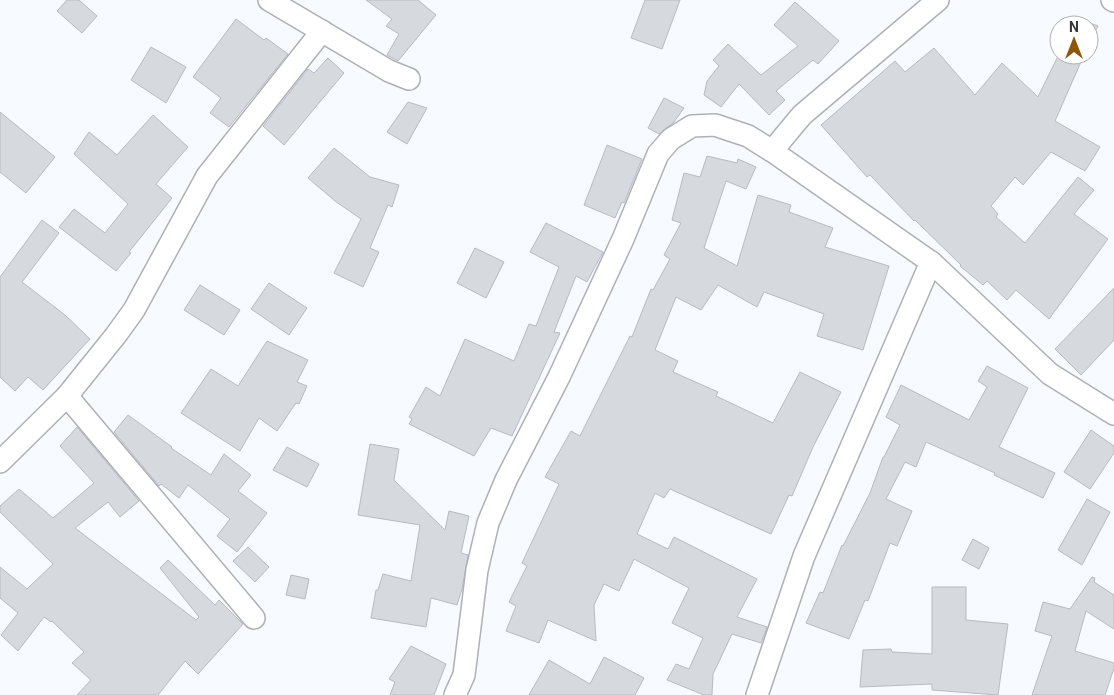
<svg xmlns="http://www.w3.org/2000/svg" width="1114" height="695" viewBox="0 0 1114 695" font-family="Roboto,sans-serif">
	<rect width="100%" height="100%" fill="#f7faff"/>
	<g fill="#d6dadf" stroke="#b7bac0">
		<polygon points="67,0 79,0 97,16 82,33 57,11"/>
		<polygon points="366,0 418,0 436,15 398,61 387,55 399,34 386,26 392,19"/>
		<polygon points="645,0 680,0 662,49 631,38"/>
		<polygon points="795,2 839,41 818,64 813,60 776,91 785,100 769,115 739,84 721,107 704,95 707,81 719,66 713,60 728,44 761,75 798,46 774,25"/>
		<polygon points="1073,17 1098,26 1089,43 1089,25 1069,25"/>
		<polygon points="236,19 264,40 266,38 288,54 229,127 210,113 221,98 193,77"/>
		<polygon points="151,47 186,67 166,103 131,80"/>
		<polygon points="934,48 975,95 1002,63 1038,97 1059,54 1084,55 1055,121 1100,147 1085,171 1051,152 1023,185 1015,177 991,206 998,214 996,217 1025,243 1078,177 1094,190 1074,214 1108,239 1049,319 1016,290 1007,300 987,281 983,285 960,266 961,265 915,220 914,221 870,175 867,177 821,125 895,61 905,72"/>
		<polygon points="328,58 344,73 284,145 263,126 308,69 314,73"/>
		<polygon points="664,98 684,108 674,122 659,134 648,128"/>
		<polygon points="408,102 427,108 407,144 387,132"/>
		<polygon points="0,112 55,157 26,193 0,172"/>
		<polygon points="153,115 188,147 156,184 172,198 129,252 131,253 116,271 59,227 74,209 105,233 128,204 74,154 89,132 117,155"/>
		<polygon points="607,145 642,159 624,203 622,202 615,218 584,205"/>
		<polygon points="334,148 370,177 399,185 392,207 388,205 370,248 379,252 363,287 334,273 361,219 335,201 308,178"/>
		<polygon points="707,156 737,163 738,159 756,167 746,189 726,181 704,248 737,266 758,195 791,205 789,212 833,228 825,247 889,266 863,350 817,336 824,314 764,292 757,307 718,285 701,310 676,297 655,350 678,361 673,372 718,392 716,396 773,423 800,372 841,392 813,447 792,496 789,495 771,534 670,489 664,498 655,493 637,534 668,549 674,537 757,579 737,617 767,627 761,643 732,634 713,674 712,695 704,695 667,680 676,664 689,669 703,638 672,623 689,588 634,559 619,591 604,584 594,605 596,641 548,620 539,643 506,631 516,606 509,602 527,566 522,563 559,484 545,477 571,431 580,436 630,336 632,337 651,289 653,290 670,259 664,255 681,223 672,220 684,173 700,177"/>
		<polygon points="42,220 59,233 22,282 65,315 90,339 43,390 28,377 15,391 0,377 0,277"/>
		<polygon points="546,223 603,252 587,282 576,276 554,332 560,333 512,436 491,428 474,456 409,424 412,419 409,417 426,387 440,396 465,339 514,361 529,324 536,326 559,267 530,252"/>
		<polygon points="475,248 504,262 486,298 457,283"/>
		<polygon points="269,283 307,308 289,335 251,309"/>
		<polygon points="200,285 240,310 224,335 184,310"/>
		<polygon points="1114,288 1114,340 1081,375 1055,349"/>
		<polygon points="267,341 308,360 297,382 307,386 299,404 296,403 277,431 259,418 240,451 181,413 211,369 238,386"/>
		<polygon points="987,366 1028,388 999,447 1055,473 1043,498 994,475 995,473 926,442 916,467 905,462 886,499 912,511 897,546 890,543 868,601 865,600 849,639 806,623 820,592 823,593 842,545 843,546 870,493 883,457 884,457 900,425 886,417 901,385 969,420 987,387 978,381"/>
		<polygon points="128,415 172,447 171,448 211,475 224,454 251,475 238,491 267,513 237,552 217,536 230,519 188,485 179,498 161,484 159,486 114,432"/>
		<polygon points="77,427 139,501 120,517 108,502 75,528 196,620 199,617 160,568 168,560 215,605 219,600 243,624 198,674 185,661 158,695 77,695 91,680 72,663 84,652 52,621 51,622 44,617 18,651 1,635 18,613 0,598 0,567 27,589 53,564 0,512 0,506 19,489 53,518 94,483 60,446"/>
		<polygon points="1091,430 1114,446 1114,453 1090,489 1064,472"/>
		<polygon points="370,444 399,449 394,480 445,530 449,511 469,516 461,553 468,555 462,589 457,605 431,598 426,627 371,618 376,590 378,590 383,574 411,581 420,525 358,515"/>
		<polygon points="287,447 319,464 307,487 273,470"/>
		<polygon points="1087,499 1110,512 1082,565 1058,550"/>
		<polygon points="973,539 989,548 979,569 962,560"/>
		<polygon points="248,547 269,567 255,582 233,561"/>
		<polygon points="291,575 309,579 305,599 286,595"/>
		<polygon points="1092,577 1095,578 1094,582 1114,595 1114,629 1086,611 1075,651 1114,663 1114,668 1105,695 1032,695 1052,636 1035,631 1043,602 1070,609"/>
		<polygon points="932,587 966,587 966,620 1008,624 998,695 932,690 932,684 860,687 863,650 891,649 892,652 932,654"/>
		<polygon points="411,646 446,664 434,695 390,695 395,682 389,679"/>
		<polygon points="604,657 644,678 635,695 529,695 549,660 590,684"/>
	</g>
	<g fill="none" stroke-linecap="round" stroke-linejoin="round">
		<g stroke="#adb1b6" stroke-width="24">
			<g id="minor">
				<polyline points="269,0 389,71 409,79"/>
				<polyline points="1112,0 1114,1"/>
				<polyline points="772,151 802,115 938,0"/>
				<polyline points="67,396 254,618"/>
				<polyline points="0,462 67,396 116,335 134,310 207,176 322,31"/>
				<polyline points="455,695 464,675 477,570 488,523 506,480 559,377 623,239 658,154 671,139 692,126 715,125 748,136 772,151 931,262 1050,374 1114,414"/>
				<polyline points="757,695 804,556 931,262"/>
			</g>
		</g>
		<use href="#minor" stroke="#fff" stroke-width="21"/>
	</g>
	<g transform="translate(1074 40)"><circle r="24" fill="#ffffff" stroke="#aeafb0"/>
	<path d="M0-4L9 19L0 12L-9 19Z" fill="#8d560b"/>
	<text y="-8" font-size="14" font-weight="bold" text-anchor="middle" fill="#353739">N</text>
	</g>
</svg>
